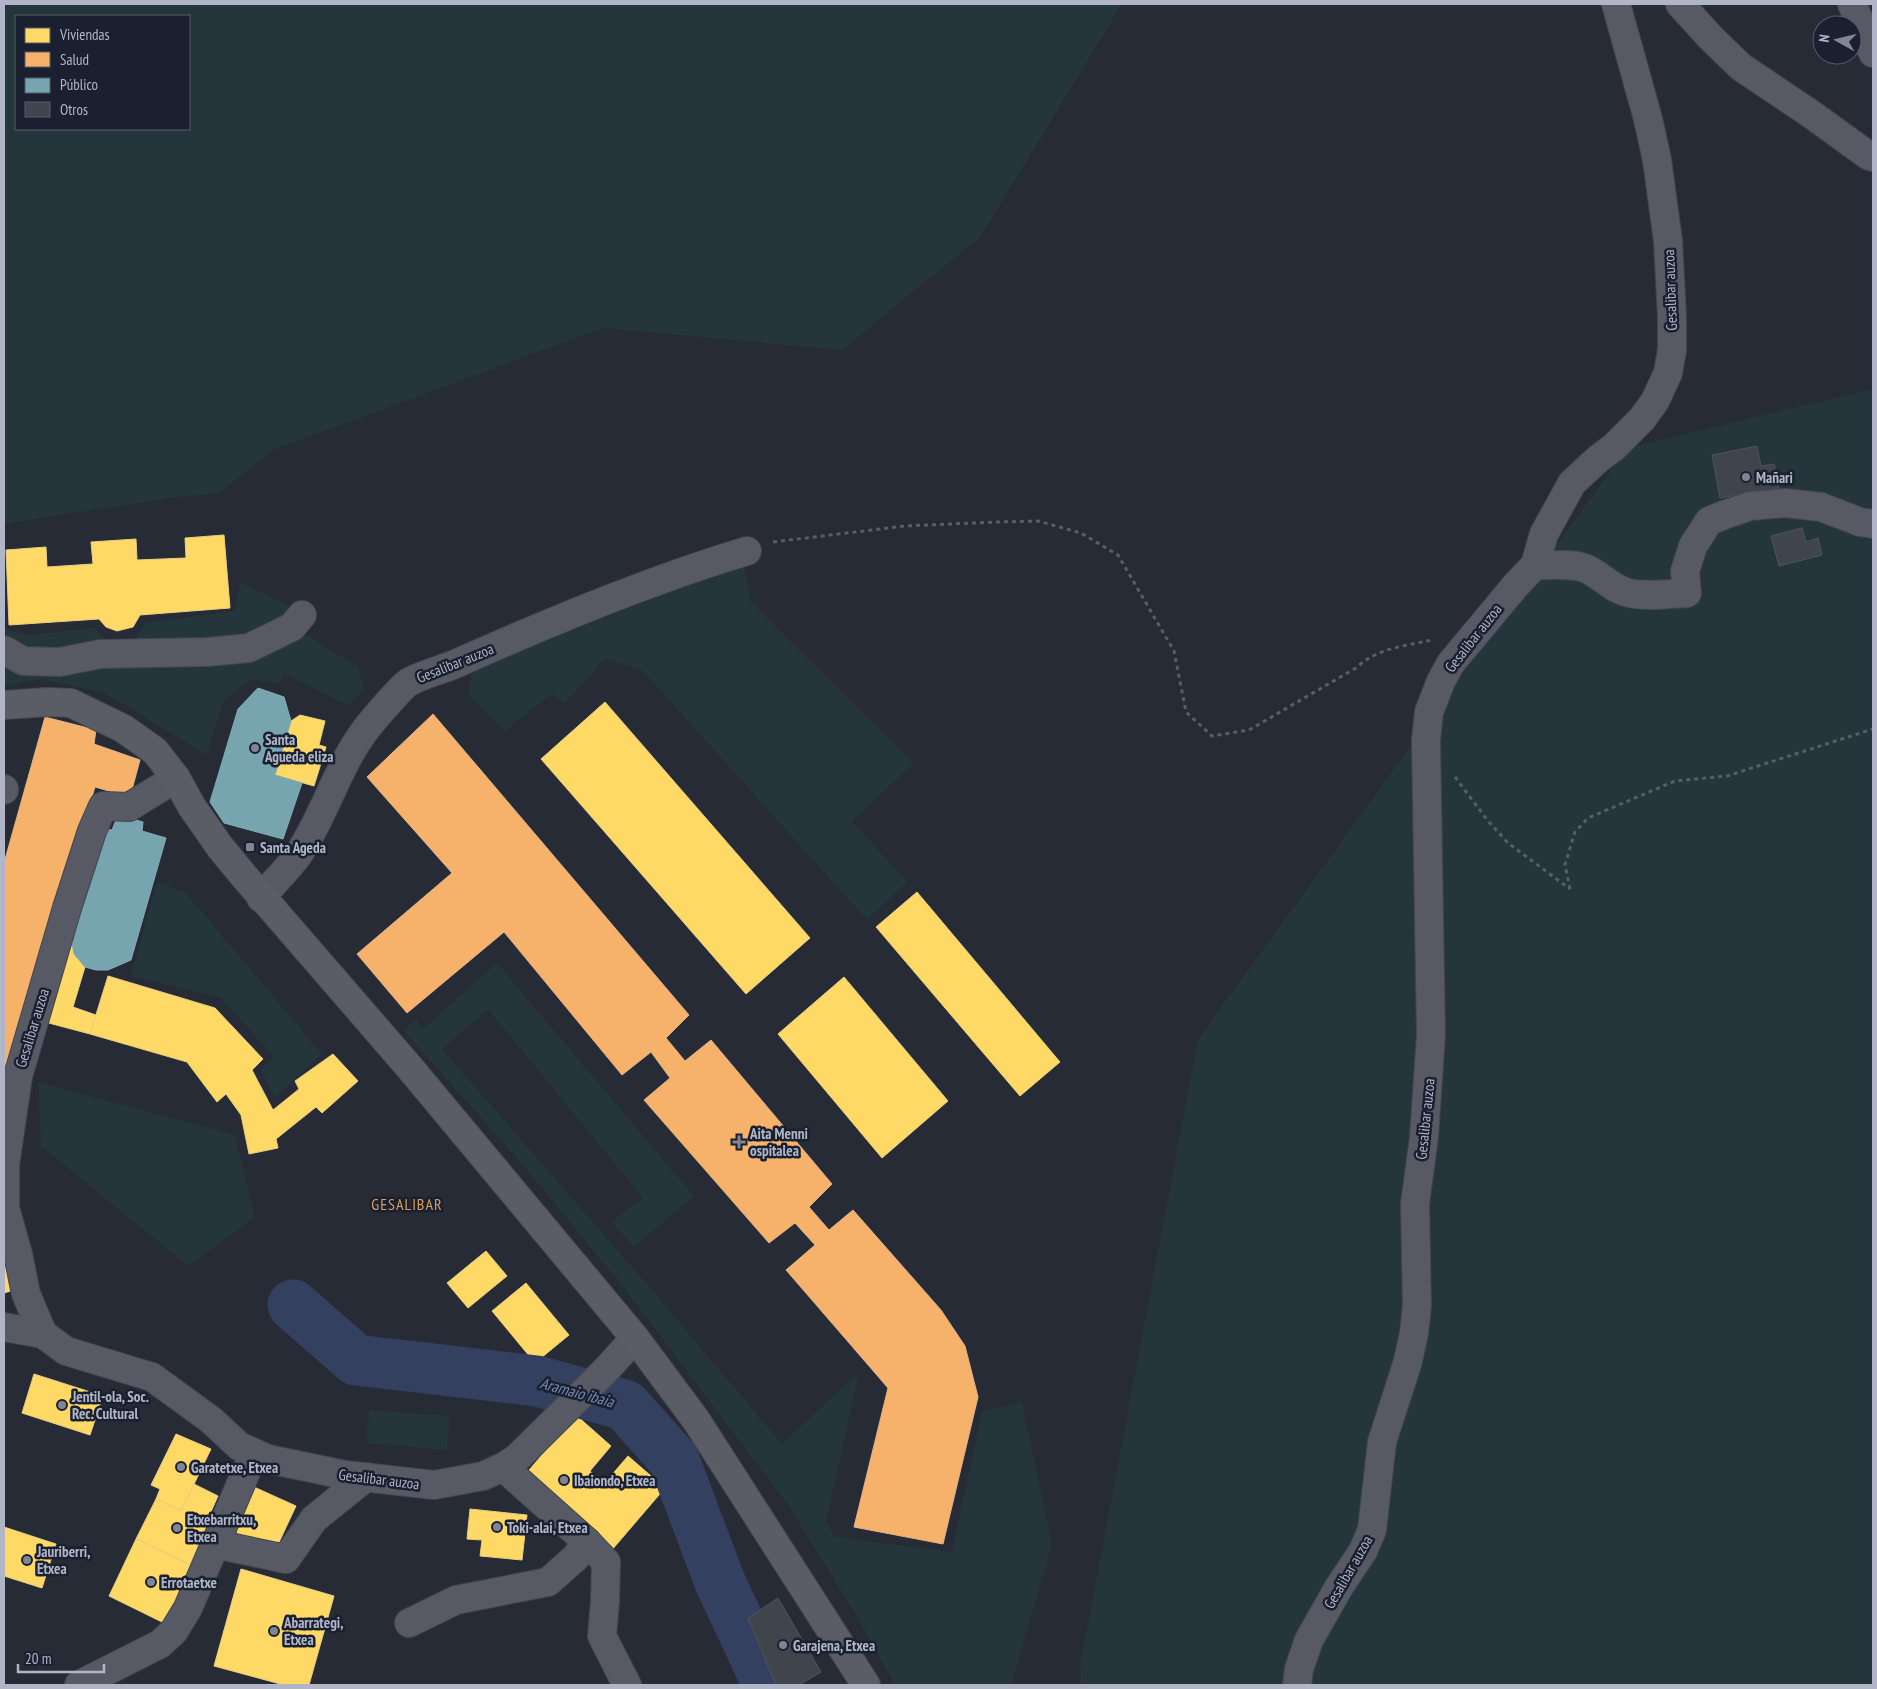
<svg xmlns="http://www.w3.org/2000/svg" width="1877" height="1689" viewBox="0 0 1877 1689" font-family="'PT Sans Narrow',sans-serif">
	<rect width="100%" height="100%" fill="#272b35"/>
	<g fill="#24353b" fill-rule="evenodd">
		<path d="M 4,4 L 1122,4 L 981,236 L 842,350 L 603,328 L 273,450 L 219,493 L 169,498 L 4,524 ZM 189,16 L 189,129 L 16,129 L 16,16 Z"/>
		<polygon points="1873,389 1873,1685 1081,1685 1080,1666 1198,1039 1627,448"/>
		<polygon points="745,567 751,601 914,763 852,821 907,882 867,920 643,671 606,658 565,703 551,694 505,731 468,695 472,669 675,590"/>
		<polygon points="240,583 290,606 293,627 358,667 364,689 348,706 284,673 281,684 251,679 223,701 207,755 105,693 41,679 4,686 4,657 11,653 4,629 29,635 95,628 113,648 130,648 145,623 235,611"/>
		<polygon points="157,882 186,893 322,1054 274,1098 261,1070 274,1057 221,998 131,976"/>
		<polygon points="497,963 694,1196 634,1247 611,1222 643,1198 488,1009 442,1049 653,1291 782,1444 859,1372 826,1522 835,1537 952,1552 982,1411 1022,1402 1052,1545 1011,1685 895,1685 856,1615 788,1505 625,1289 523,1165 404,1031 416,1019 423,1029"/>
		<polygon points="38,1082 235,1135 255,1217 188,1266 41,1146"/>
		<polygon points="369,1410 450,1416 447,1450 366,1443"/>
	</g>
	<g fill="#ffd966" stroke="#e7ce83">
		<polygon points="224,535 230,608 140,615 133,627 117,631 106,627 99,619 9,625 6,550 46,547 47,567 93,564 91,542 136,539 137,560 186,558 185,538"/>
		<polygon points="605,702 810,938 746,994 541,759"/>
		<polygon points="300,715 325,721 319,745 326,747 314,786 275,775 291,721"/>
		<polygon points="917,892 1060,1062 1020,1096 876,927"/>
		<polygon points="71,937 74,954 85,967 73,1007 96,1015 90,1034 45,1022"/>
		<polygon points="108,976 215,1008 263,1059 252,1070 273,1110 299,1089 295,1081 333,1054 358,1081 322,1113 316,1107 276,1139 278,1148 249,1154 241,1115 226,1094 217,1102 187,1062 90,1034"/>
		<polygon points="844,977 948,1101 882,1158 778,1034"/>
		<polygon points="4,1237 18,1289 4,1293"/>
		<polygon points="486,1251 507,1276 468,1308 447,1283"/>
		<polygon points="526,1283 569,1335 535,1363 492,1311"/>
		<polygon points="34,1374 103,1396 90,1435 22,1413"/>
		<polygon points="576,1415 611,1446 590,1471 604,1484 628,1456 665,1488 611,1551 524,1476"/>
		<polygon points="176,1434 211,1449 181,1511 156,1499 160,1489 151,1485"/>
		<polygon points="194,1484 218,1496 210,1514 218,1517 194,1567 136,1539 156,1499 181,1511"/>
		<polygon points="254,1487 296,1506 275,1551 233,1531"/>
		<polygon points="470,1509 527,1515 522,1560 480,1556 482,1540 467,1539"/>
		<polygon points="4,1527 56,1544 42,1588 4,1576"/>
		<polygon points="136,1539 194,1567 166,1624 109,1596"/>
		<polygon points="241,1569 334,1596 309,1685 284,1685 214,1666"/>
	</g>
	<g fill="#f6b26b" stroke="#e1b387">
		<polygon points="433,714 689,1015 666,1038 685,1061 711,1040 832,1184 809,1207 829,1230 853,1210 941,1310 965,1346 978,1397 943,1544 854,1527 888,1388 786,1270 815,1245 795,1223 769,1243 644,1100 670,1078 651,1052 622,1075 504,932 407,1013 357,954 452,873 367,777"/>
		<polygon points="45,717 96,730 94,744 140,760 130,797 95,787 4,1085 4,863"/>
	</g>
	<g fill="#76a5af" stroke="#87aab6">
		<polygon points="258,688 284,697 291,721 275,775 302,783 283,839 224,823 210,802 238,709"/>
		<polygon points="118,815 143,822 142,831 166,838 131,960 108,970 96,970 85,967 74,954 71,937 104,829 112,830"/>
	</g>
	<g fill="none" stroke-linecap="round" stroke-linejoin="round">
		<polyline stroke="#33405f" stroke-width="51" points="293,1305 356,1360 537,1381 625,1405 674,1460 720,1582 768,1685"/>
	</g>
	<g fill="#40444c" stroke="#4f535e">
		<polygon points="1757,446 1761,466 1774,464 1779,488 1720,498 1712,455"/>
		<polygon points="1802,528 1806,542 1818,538 1822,555 1779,566 1771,536"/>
		<polygon points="778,1598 821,1672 799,1685 776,1685 748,1618"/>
	</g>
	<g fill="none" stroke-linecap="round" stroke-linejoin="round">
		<g stroke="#43464e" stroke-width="30">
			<g id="minor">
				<polyline points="1680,4 1711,38 1741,67 1811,114 1869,156 1873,157"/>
				<polyline points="1852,4 1873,53"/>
				<path d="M 1535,565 C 1552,566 1574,562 1589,570 C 1603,577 1612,589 1629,593 C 1647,597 1668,594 1687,593 L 1685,571 L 1693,546 L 1709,521 L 1724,515 L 1750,506 L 1786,503 L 1821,507 L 1860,522 L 1873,524"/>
				<polyline points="4,650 23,661 60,662 100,654 207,652 249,648 292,627 302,615"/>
				<polyline points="176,778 129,807 103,806 92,831 67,908 18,1076 5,1165 5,1208 18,1254 26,1294 43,1334 66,1351 152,1377 211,1420 239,1446 268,1459 345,1475 434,1485 483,1476 503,1467 517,1458 605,1371 635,1338"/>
				<polyline points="4,790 4,789"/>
				<path d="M 261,898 C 273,883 287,870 298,855 C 325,815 337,767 366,729 C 373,720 402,686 409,682 C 425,673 446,669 462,661 C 554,620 650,580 747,551"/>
				<polyline points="4,1327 43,1334"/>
				<polyline points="503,1467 587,1542 606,1562 605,1601 602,1636 627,1685"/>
				<polyline points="215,1544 286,1559 314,1519 366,1477"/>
				<polyline points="409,1623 456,1600 548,1582 575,1558 587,1542"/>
				<polyline points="79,1685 160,1644 174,1631 188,1608 254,1453"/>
				<polyline points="1297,1685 1299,1669 1309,1640 1339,1587 1363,1551 1372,1530 1382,1442 1408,1361 1414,1333 1417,1305 1415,1204 1424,1137 1431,1035 1426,740 1429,712 1441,681 1451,663 1516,585 1535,565 1544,534 1572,483 1598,459 1614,447 1642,419 1655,401 1668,373 1672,350 1672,317 1668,241 1657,160 1648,119 1616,4"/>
			</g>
		</g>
		<g stroke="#444852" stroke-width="30">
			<polyline id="major" points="4,705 48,702 71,703 124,729 155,751 176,778 192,807 220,847 243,875 410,1068 635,1338 696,1420 866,1685"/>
		</g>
		<g stroke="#595e66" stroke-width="3" stroke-dasharray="4 4" stroke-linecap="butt">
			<path d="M 773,542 L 905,526 L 997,522 L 1038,521 L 1081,533 L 1118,555 L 1174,651 L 1186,712 L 1212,736 L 1249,730 L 1356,668 C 1377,648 1405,646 1432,640"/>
			<polyline points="1455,777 1488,821 1508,843 1570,889"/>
			<polyline points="1570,889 1565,865 1575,832 1588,818 1675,781 1727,776 1873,729"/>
		</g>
		<use href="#minor" stroke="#575a64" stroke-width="28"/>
		<use href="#major" stroke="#5a5c66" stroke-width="28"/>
	</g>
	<g fill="#808595" stroke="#1a2030" stroke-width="2">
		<circle cx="1746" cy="477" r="5"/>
		<circle cx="255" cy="748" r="5"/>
		<rect x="245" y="842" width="10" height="10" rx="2.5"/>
		<path d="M736.5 1134.5h5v5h5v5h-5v5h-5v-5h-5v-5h5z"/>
		<circle cx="62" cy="1405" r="5"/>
		<circle cx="181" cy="1467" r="5"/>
		<circle cx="564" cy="1480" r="5"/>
		<circle cx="497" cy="1527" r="5"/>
		<circle cx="177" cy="1528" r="5"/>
		<circle cx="27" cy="1560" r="5"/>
		<circle cx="151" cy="1582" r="5"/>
		<circle cx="274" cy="1631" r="5"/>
		<circle cx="783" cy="1645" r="5"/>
	</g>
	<g text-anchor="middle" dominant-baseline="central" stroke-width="5" stroke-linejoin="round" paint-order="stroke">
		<g font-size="15" fill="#b0b6c8" stroke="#1a2030">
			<text transform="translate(1670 290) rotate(-92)">Gesalibar auzoa</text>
			<text transform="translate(1473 638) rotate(-52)">Gesalibar auzoa</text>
			<text transform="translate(455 663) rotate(-22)">Gesalibar auzoa</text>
			<text transform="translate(32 1028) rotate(-73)">Gesalibar auzoa</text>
			<text transform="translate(1425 1119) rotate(-84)">Gesalibar auzoa</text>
			<text transform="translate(379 1479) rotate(7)">Gesalibar auzoa</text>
			<text transform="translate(1348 1572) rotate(-60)">Gesalibar auzoa</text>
		</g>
		<g font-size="15" font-weight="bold" fill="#b0b6c8" stroke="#1a2030" text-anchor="start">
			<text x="1756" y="477">Mañari</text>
			<text x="265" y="739">Santa<tspan x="265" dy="17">Agueda eliza</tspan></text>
			<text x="260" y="847">Santa Ageda</text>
			<text x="750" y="1133">Aita Menni<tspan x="750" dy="17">ospitalea</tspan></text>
			<text x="72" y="1396">Jentil-ola, Soc.<tspan x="72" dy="17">Rec. Cultural</tspan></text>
			<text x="191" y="1467">Garatetxe, Etxea</text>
			<text x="574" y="1480">Ibaiondo, Etxea</text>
			<text x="187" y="1519">Etxebarritxu,<tspan x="187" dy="17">Etxea</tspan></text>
			<text x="507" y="1527">Toki-alai, Etxea</text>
			<text x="37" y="1551">Jauriberri,<tspan x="37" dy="17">Etxea</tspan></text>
			<text x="161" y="1582">Errotaetxe</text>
			<text x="284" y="1622">Abarrategi,<tspan x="284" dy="17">Etxea</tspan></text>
			<text x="793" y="1645">Garajena, Etxea</text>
		</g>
		<g font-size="16" letter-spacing="1" fill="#d9a05a" stroke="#1a2030">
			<text x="407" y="1204">GESALIBAR</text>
		</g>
		<g font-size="16" font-style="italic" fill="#7688b1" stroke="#1a2030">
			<text transform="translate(577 1392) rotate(15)">Aramaio ibaia</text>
		</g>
	</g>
	<rect width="1877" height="1689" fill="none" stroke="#b0b6c8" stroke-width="10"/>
	<rect x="15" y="15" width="175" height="115" fill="#1a2030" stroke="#565c6d"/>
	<rect x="25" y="28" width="25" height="15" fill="#ffd966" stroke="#565c6d"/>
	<text x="60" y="40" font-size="15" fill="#b0b6c8">Viviendas</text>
	<rect x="25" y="52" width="25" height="15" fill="#f6b26b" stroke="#565c6d"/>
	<text x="60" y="65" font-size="15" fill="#b0b6c8">Salud</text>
	<rect x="25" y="78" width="25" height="15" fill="#76a5af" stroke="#565c6d"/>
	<text x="60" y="90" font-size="15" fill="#b0b6c8">Público</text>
	<rect x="25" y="102" width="25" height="15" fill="#40444c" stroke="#565c6d"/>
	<text x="60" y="115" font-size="15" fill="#b0b6c8">Otros</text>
	<g transform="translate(1837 40) rotate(278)"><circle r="24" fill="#1a2030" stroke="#565c6d"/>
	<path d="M0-4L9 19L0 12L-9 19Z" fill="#808595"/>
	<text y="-8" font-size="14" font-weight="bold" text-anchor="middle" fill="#b0b6c8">N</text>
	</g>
	<path d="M18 1664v8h86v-8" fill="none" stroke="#b0b6c8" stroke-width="2.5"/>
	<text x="25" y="1664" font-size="15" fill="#b0b6c8" stroke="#1a2030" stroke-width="4" paint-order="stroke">20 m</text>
</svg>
